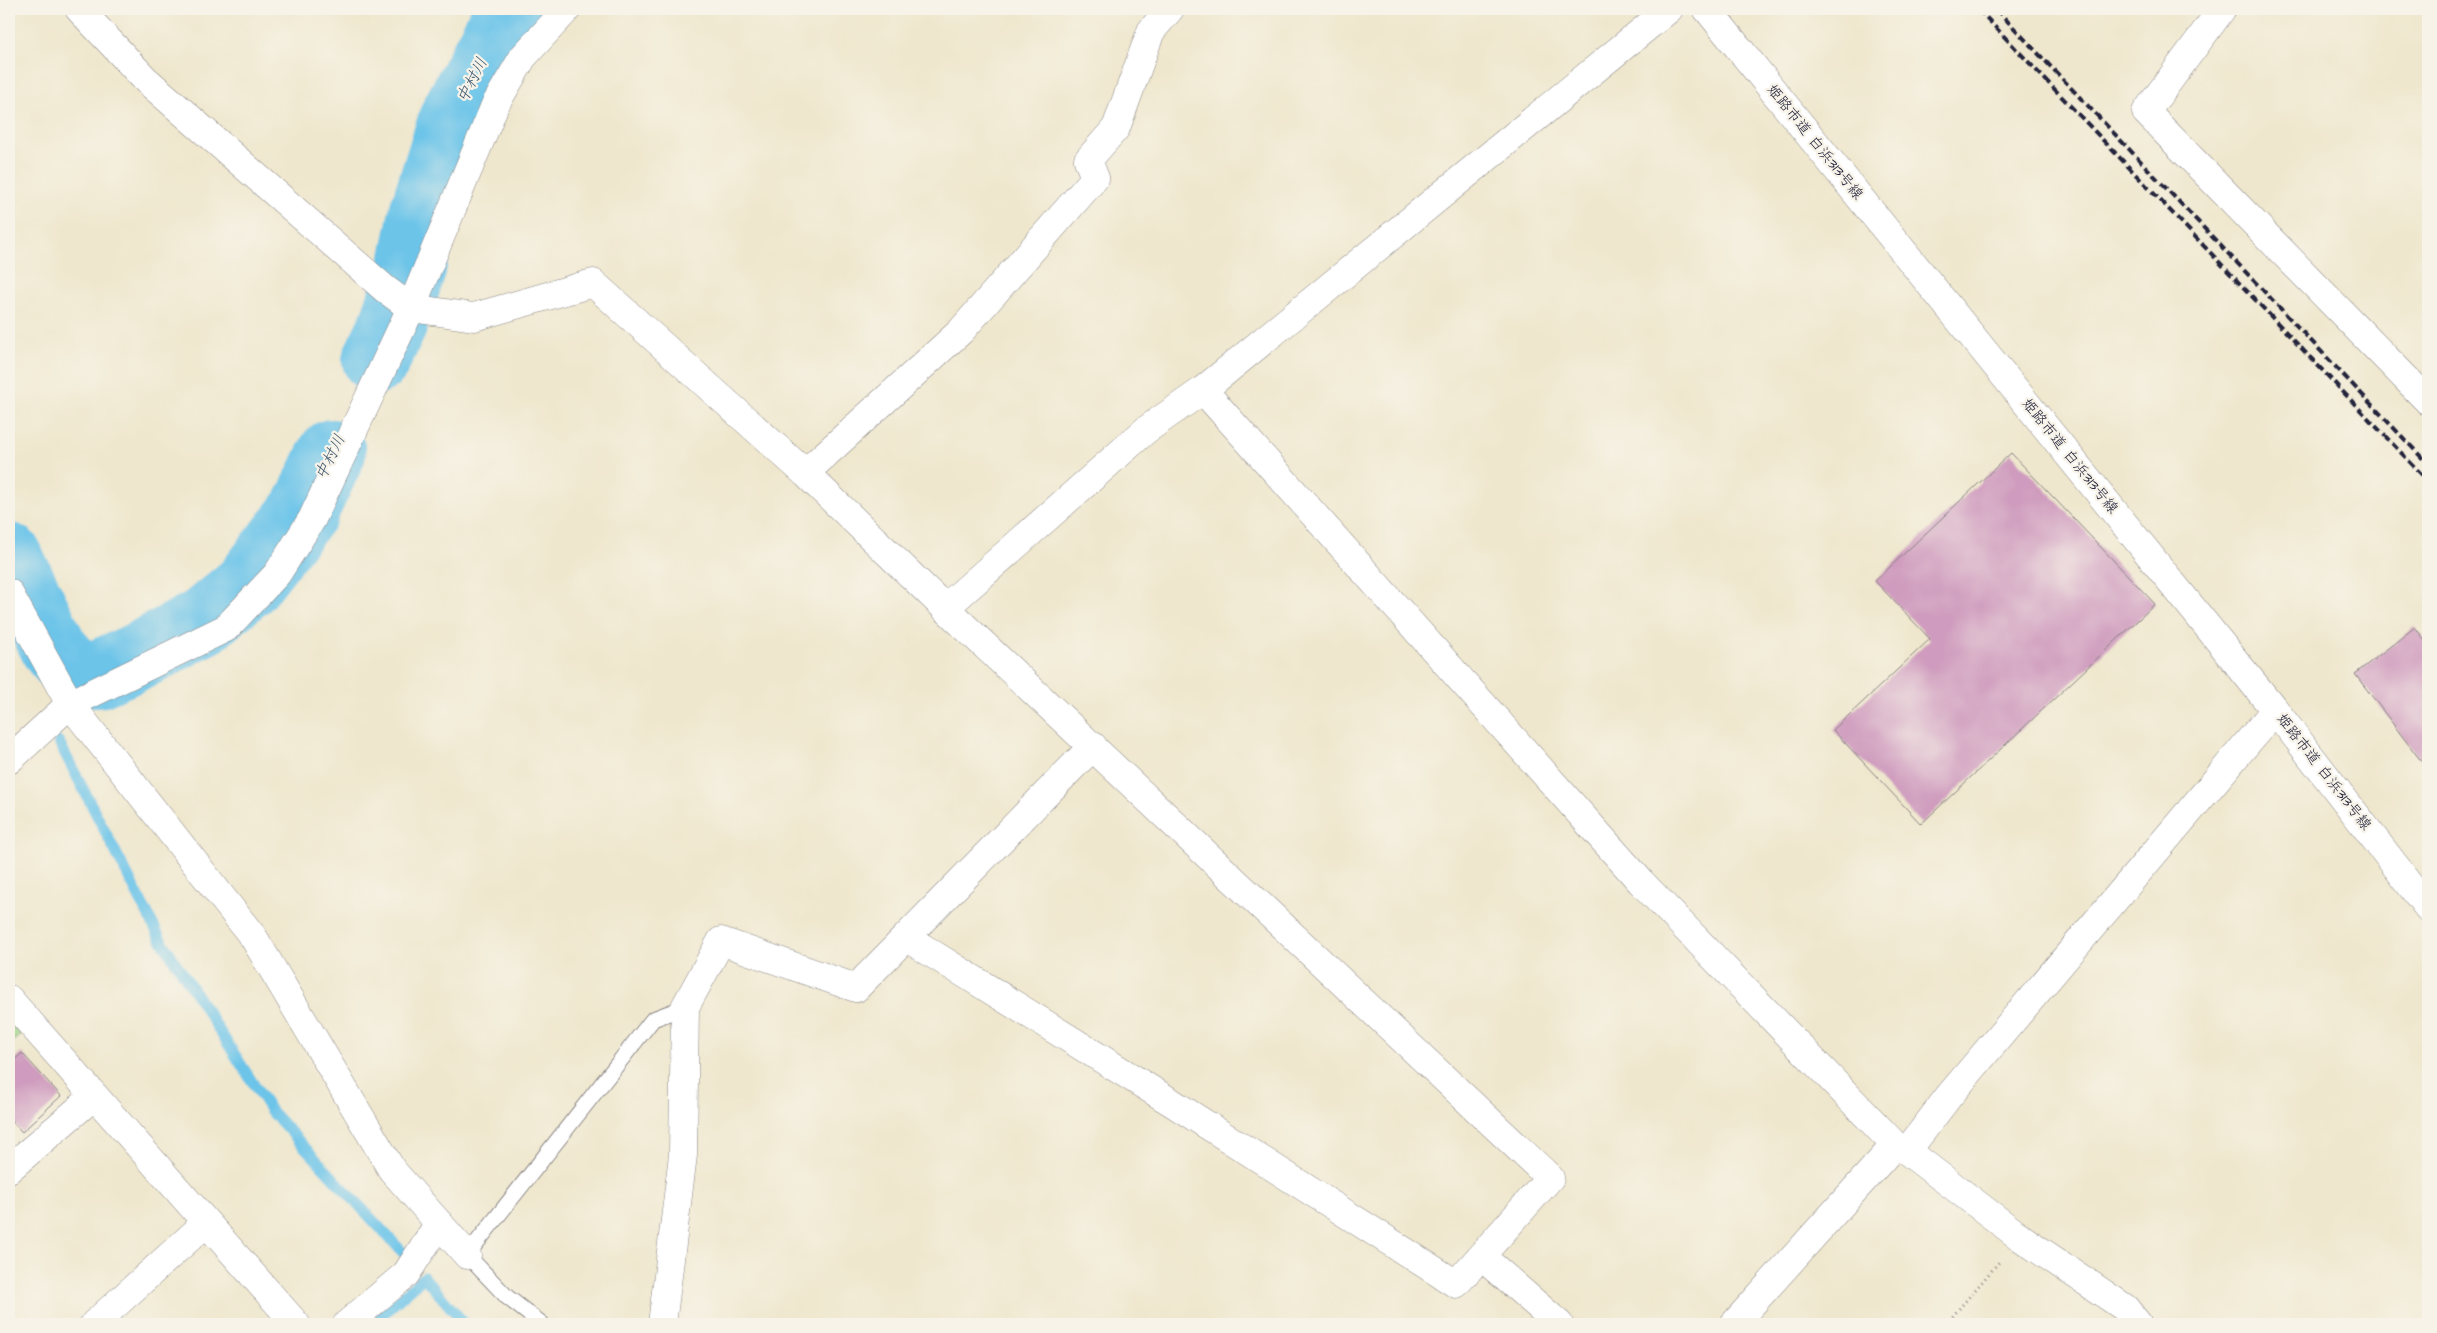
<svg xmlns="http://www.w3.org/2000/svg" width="2437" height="1333" viewBox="0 0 2437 1333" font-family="'Architects Daughter','Klee One',sans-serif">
	<rect width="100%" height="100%" fill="#f7f3e8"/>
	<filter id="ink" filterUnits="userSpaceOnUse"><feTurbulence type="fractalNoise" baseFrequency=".02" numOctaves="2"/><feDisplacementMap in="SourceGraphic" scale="10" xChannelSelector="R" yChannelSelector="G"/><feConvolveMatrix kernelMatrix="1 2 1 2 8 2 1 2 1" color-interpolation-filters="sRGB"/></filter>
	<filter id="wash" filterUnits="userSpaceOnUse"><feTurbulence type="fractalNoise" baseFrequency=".0096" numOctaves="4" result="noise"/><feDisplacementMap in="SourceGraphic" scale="20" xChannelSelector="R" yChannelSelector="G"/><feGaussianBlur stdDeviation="1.12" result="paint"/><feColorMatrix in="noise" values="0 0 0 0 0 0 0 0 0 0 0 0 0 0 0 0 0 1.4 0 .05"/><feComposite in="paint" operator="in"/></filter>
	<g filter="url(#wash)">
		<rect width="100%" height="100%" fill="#efe7cd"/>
		<polygon fill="#9bd284" stroke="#5e7a60" points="9,1021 21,1034 9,1045"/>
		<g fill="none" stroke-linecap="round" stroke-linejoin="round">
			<g stroke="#6cc4e9" stroke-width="11">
				<polyline points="59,742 160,938 271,1111 409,1259"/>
				<polyline points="372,1324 424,1277 465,1324"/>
			</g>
			<g stroke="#6cc4e9" stroke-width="68">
				<polyline points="376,360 393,325 412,269 423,213 453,117 509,9"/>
				<polyline points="9,557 55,650 75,673 98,674 137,657 204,621 247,585 305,510 332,453"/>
			</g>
		</g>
		<g id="blocks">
			<g fill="#cf9bbe">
				<polygon points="2011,453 2155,604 1921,824 1833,730 1930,639 1875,581"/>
				<polygon points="2415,627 2428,645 2428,770 2355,674"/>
				<polygon points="22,1053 61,1096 22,1132 9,1118 9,1065"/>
			</g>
		</g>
	</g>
	<g filter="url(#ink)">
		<use href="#blocks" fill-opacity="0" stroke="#888484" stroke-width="1"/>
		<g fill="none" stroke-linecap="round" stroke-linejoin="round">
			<g stroke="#888484" stroke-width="17">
				<polyline id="service" points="542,1324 507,1297 467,1255 653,1019 685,1007"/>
			</g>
			<g stroke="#888484" stroke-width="29">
				<g id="minor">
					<polyline points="79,9 145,79 385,289 411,308 474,317 593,283 805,473 945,608 1550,1178 1456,1284 1171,1102 907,938"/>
					<polyline points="2222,9 2146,112 2428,401"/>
					<polyline points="1203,390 1641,882 1895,1145 1907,1151 2020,1237 2125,1308 2138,1324"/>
					<polyline points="805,473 961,331 1095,178 1088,160 1116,128 1151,31 1170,9"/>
					<polyline points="9,593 70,704 254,938 392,1170 467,1255"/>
					<polyline points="945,608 1146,430 1203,390 1669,9"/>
					<polyline points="9,760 70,704 226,628 277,574 312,519 411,308 495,105 523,57 567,9"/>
					<polyline points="9,999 296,1324"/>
					<polyline points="1907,1151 1949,1096 2275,710"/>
					<polyline points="9,1169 94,1096"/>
					<polyline points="1481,1256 1559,1324"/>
					<polyline points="94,1324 206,1223"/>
					<polyline points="347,1324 406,1274 439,1223"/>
					<polyline points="662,1324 683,1155 685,1007 721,941 856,988 1093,746"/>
					<polyline points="1734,1324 1895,1145"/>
				</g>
			</g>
			<g stroke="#888484" stroke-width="29">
				<polyline id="tertiary" points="1707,9 2275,710 2428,908"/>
			</g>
			<polyline stroke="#888484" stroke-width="3" stroke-dasharray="1 4" stroke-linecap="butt" points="1946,1324 1999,1262"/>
			<use href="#service" stroke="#fff" stroke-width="15"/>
			<use href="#minor" stroke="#fff" stroke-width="28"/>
			<use href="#tertiary" stroke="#fff" stroke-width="28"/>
			<g stroke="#22223b" stroke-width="4" stroke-dasharray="8 4" stroke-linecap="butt">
				<polyline points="1978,9 2428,481"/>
				<polyline points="1996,9 2428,464"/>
			</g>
		</g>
	</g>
	<g text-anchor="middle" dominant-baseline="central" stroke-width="4.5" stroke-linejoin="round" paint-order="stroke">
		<g font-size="15" fill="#22223b" stroke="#f7f3e8">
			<text transform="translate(1815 142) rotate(51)">姫路市道 白浜313号線</text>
			<text transform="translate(2070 456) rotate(51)">姫路市道 白浜313号線</text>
			<text transform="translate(2324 772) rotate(52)">姫路市道 白浜313号線</text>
		</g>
		<g font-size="16" font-style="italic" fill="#38536f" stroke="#f7f3e8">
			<text transform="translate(472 80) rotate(-63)">中村川</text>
			<text transform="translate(330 457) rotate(-64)">中村川</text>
		</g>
	</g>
	<rect width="2437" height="1333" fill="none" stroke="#f7f3e8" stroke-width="30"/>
</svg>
